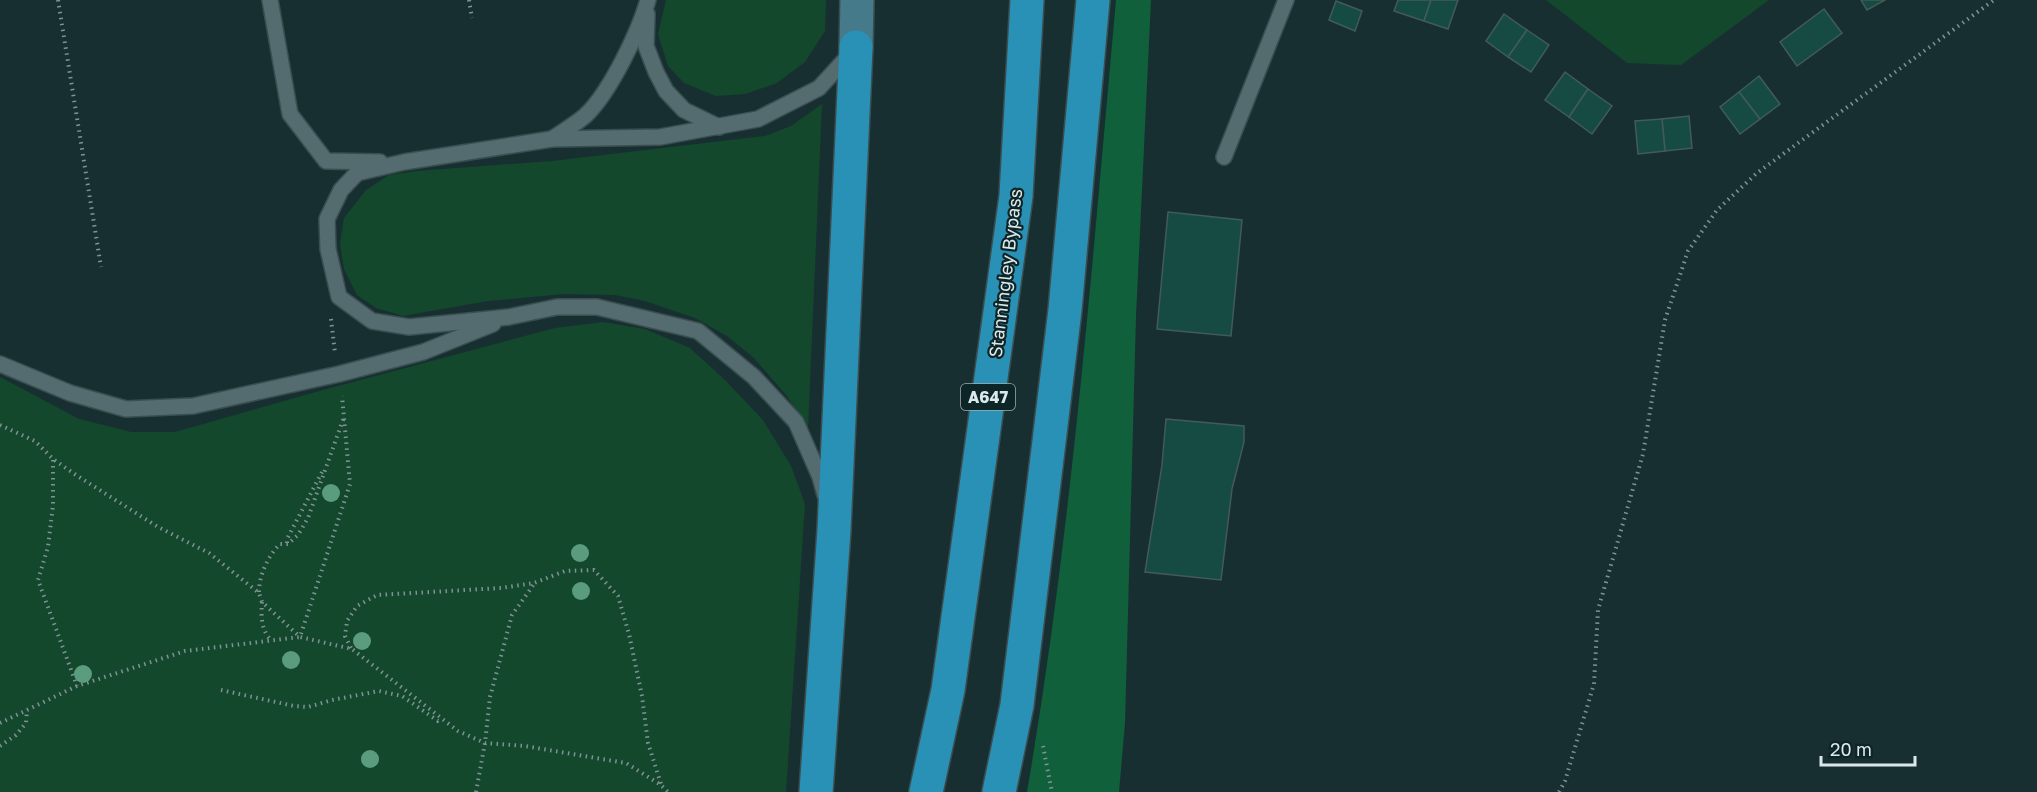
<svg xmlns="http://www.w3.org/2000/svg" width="2037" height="792" viewBox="0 0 2037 792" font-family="'Golos Text',sans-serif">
	<rect width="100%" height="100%" fill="#182f32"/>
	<g fill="#13482d">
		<polygon points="666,0 826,0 825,31 805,62 777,83 745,94 716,96 684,83 668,66 658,34"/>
		<polygon points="1546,0 1769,0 1681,65 1627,63"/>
		<polygon points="822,104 808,429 787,396 754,358 727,336 695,318 645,301 615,295 564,294 488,301 403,316 376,308 357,295 344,269 340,244 344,218 366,190 389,175 417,171 552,161 765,136 791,126"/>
		<polygon points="603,322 645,329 690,348 726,381 763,420 791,466 805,504 786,792 0,792 0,377 79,419 131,432 175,432 323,390 555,328"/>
	</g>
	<path fill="#10603b" d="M 1116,0 L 1151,0 L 1136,316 L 1125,723 L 1119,792 L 1027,792 C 1072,530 1092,265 1116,0 Z"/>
	<g fill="#154b43" stroke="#435b56" stroke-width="1.5">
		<polygon points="1398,0 1431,0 1424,21 1394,11"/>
		<polygon points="1431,0 1458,0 1448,29 1424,21"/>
		<polygon points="1861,0 1885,0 1867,10"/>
		<polygon points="1336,1 1362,11 1355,31 1329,20"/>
		<polygon points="1824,9 1842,33 1797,66 1780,42"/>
		<polygon points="1504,14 1527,30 1508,57 1486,41"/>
		<polygon points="1527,30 1549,45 1531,72 1508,57"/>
		<polygon points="1565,72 1588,89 1569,117 1545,100"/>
		<polygon points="1759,76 1780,104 1760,119 1739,92"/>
		<polygon points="1588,89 1612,106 1592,134 1569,117"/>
		<polygon points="1739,92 1760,119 1740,134 1720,107"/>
		<polygon points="1689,116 1692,148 1665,151 1662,119"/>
		<polygon points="1662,119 1665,151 1638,154 1635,121"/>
		<polygon points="1168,212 1242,220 1231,336 1157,329"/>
		<polygon points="1166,419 1244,426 1244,442 1232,489 1221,580 1145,572 1162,465"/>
	</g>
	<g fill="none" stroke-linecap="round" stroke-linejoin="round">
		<g stroke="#3a4e50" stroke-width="18">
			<g id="service">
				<polyline points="270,0 290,114 326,161 380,162"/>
				<polyline points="647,14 646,46 656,72 666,91 684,110 719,127"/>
				<path d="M 552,139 C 563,131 576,124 586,115 C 610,92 639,32 648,0"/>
				<polyline points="1224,157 1286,0"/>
				<polyline points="0,364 70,393 126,409 193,406 339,374 423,352 493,324"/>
				<polyline points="825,495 820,477 796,422 754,377 698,331 597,307 557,307 509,317 409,327 372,321 339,297 328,249 327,219 341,190 357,173 404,162 552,139 660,137 758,119 819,88 852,52"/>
			</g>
		</g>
		<g stroke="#3a4e50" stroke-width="36">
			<polyline id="secondary" points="856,47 857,0"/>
		</g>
		<g stroke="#3a4e50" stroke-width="36">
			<g id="trunk">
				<polyline points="816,792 834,530 856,47"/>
				<polyline points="926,792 948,690 1016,196 1027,0"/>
				<polyline points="999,792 1017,705 1065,310 1093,0"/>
			</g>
		</g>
		<g stroke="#809295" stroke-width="4" stroke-dasharray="1.5 4.5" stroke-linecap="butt">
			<polyline points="58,0 101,267"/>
			<polyline points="469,0 472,18"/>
			<polyline points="331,319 335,353"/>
			<polyline points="0,425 35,441 53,459 76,475 158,527 209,553 259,593 262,602 300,637 352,649 458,731 485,743 525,746 626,763 661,785 668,792"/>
			<polyline points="53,460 53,505 48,547 38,580 77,686"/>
			<polyline points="287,543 287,539 322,472"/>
			<path d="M 259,592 C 259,575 268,556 280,544 L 288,544 L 298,535 L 308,518 L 344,417"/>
			<path d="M 262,602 C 261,616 261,630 271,640"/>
			<polyline points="351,648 345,636 347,621 357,606 377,595 501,588 534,583 565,571 594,570 618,596 629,634 642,696 648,743 661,784"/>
			<polyline points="221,690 294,706 308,707 332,700 379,691 402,696 438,721 442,720"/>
			<polyline points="0,723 77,686 185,651 300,637 350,484 342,396"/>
			<polyline points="0,746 16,735 26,723 27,710"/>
			<polyline points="1043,746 1052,792"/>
			<polyline points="476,792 485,743 490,697 512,615 534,584"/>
			<polyline points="1559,792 1565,781 1594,684 1598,610 1643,454 1665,320 1688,251 1717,210 1757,173 1994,0"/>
		</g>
		<use href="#service" stroke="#546c6f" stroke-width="15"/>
		<use href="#secondary" stroke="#447a8a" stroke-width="33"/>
		<use href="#trunk" stroke="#2a91b6" stroke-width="33"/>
	</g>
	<g fill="#5a9c7d">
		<circle cx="331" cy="493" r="9"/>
		<circle cx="580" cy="553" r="9"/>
		<circle cx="581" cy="591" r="9"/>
		<circle cx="362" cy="641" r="9"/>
		<circle cx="291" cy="660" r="9"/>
		<circle cx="83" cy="674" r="9"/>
		<circle cx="370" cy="759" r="9"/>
	</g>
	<g text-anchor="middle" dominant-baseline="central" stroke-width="4.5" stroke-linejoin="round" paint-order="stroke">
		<rect fill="#0e2528" stroke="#9eaeb0" stroke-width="1.5" x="961" y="384" width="54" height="26" rx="4.5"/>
		<g font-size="16" font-weight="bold" fill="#dbe9eb">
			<text x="988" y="397">A647</text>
		</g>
		<g font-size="18" fill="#dbe9eb" stroke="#0e2528">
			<text transform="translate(1005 273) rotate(-83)">Stanningley Bypass</text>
		</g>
	</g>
	<path d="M1821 756v9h94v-9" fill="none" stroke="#dbe9eb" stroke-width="3"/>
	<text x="1830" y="756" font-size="18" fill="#dbe9eb" stroke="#0e2528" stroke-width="4.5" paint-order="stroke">20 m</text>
</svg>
